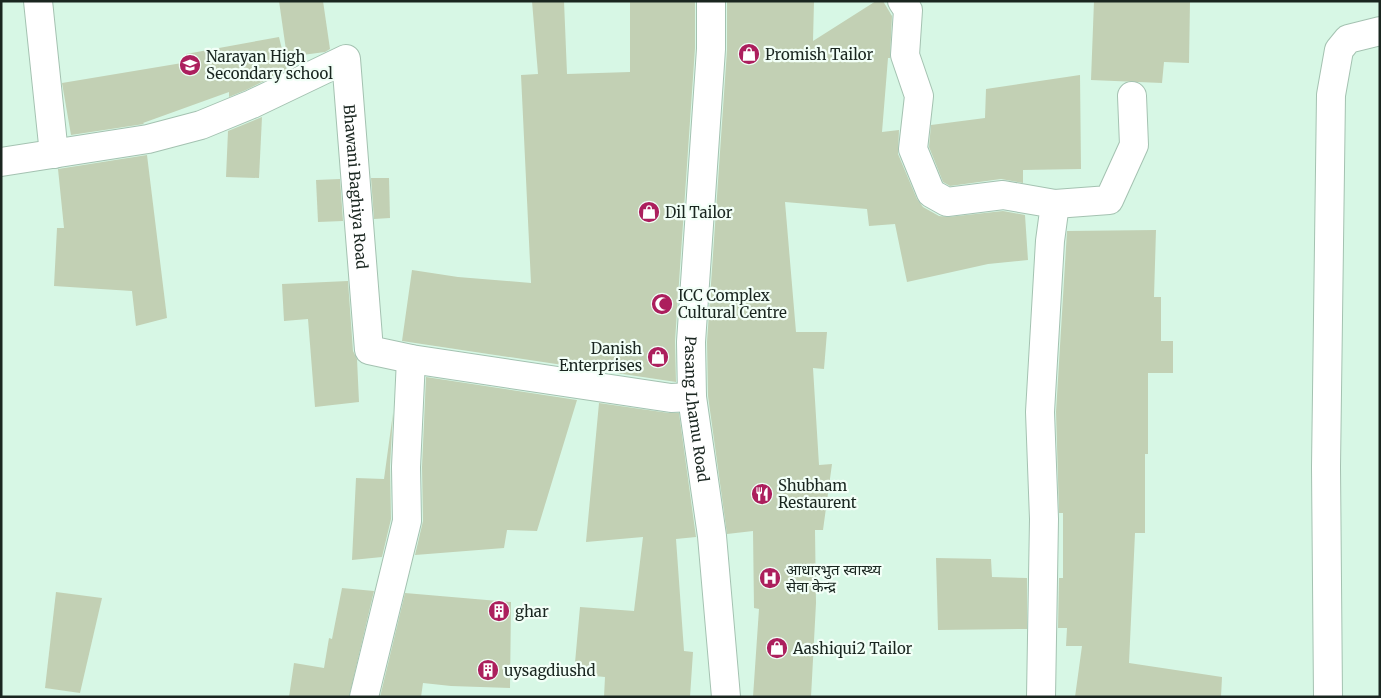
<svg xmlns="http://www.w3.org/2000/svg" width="1381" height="698" viewBox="0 0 1381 698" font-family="Merriweather,'Noto Sans Devanagari',serif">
	<rect width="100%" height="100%" fill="#d7f7e5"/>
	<g fill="#c2d0b4">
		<polygon points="279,1 323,1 330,49 325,52 287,57"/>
		<polygon points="532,1 564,1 567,74 630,72 630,1 695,1 695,48 675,341 676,382 402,341 412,270 458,277 531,283 521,75 538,74"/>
		<polygon points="727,1 814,1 813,41 876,1 883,1 892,16 890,58 888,58 882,132 899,130 898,154 917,199 923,207 939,216 948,217 1003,211 1025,215 1028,260 988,264 907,282 895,224 869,226 867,209 785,202 796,332 827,332 824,369 813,368 819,465 832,464 823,530 815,530 816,603 811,697 753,697 759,609 754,608 753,531 727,534 708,396 707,342 727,50"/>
		<polygon points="1094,1 1190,1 1189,63 1164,62 1162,83 1091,80"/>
		<polygon points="279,37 287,70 265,79 264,81 246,90 229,97 229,92 143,123 144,124 71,135 62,83 188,62 186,54"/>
		<polygon points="1080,75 1081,169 1023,170 1023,183 1001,179 950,186 943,182 929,147 931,125 985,118 986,89"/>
		<polygon points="262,117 259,178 226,177 228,131"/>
		<polygon points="147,155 167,318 136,326 132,291 54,286 57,228 64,228 58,169"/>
		<polygon points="371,178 389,178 390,218 374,219"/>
		<polygon points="340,179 343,221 318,222 316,180"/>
		<polygon points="1156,230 1154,297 1161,297 1161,341 1173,341 1173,373 1148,373 1148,454 1145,454 1145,533 1135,533 1129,663 1222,677 1221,697 1075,697 1082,646 1066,646 1067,628 1058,628 1059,578 1063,578 1063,513 1059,513 1056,412 1067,231"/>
		<polygon points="348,281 353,351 357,359 359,402 315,407 308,319 284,321 282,284"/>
		<polygon points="426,377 577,400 537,531 507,530 504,548 415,555 423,521 422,467"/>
		<polygon points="599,403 669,413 679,413 696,537 676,539 684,651 693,652 690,697 604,697 605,677 574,674 580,607 634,611 643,537 586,542"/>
		<polygon points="393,413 390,466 391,519 382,557 352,560 356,478 384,479"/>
		<polygon points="936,558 991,559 992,577 1027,578 1027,629 938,630"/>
		<polygon points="342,588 374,591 349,697 289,697 294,663 324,668 329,638 332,639"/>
		<polygon points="56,592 102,598 80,693 45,688"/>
		<polygon points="405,593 511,602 510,688 451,686 423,683 421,697 380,697"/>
	</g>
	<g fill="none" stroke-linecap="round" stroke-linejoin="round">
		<g stroke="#a4c2b1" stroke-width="30">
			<g id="minor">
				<polyline points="38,1 54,154"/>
				<path id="s1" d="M 711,1 L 711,49 L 691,342 L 692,397 L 712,536 L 726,697"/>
				<polyline points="902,1 908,10 905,55 919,96 913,149 931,193 947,202 1003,195 1055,204 1050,241 1040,412 1044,519 1041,697"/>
				<path id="s2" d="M 1,162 L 148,139 L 201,125 L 252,104 L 346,59 L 369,350 L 411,359 L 671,398 L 692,397"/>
				<polyline points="1055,204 1109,200 1134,145 1132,96"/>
				<polyline points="364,697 407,521 406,467 411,359"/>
				<polyline points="1328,697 1326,467 1331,95 1339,50 1348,39 1380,31"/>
			</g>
		</g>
		<use href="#minor" stroke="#fff" stroke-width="28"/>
	</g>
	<defs>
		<g id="shop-disc" transform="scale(1.125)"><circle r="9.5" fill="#ac1f5d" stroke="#f2fff7"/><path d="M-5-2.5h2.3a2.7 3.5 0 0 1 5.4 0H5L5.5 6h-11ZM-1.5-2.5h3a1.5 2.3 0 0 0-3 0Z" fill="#fff"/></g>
		<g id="school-disc" transform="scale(1.125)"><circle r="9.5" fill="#ac1f5d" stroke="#f2fff7"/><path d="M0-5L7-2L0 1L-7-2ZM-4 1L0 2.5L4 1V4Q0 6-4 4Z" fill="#fff"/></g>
		<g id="mosque-disc" transform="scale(1.125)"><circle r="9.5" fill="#ac1f5d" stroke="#f2fff7"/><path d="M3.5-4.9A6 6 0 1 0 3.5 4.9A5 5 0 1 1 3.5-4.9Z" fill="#fff"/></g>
		<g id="restaurant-disc" transform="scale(1.125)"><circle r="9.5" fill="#ac1f5d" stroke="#f2fff7"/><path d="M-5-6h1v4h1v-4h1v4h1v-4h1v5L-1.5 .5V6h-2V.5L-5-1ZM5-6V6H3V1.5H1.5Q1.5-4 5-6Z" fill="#fff"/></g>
		<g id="hospital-disc" transform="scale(1.125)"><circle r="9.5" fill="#ac1f5d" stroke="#f2fff7"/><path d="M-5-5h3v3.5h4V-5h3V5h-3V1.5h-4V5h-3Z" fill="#fff"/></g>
		<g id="building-disc" transform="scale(1.125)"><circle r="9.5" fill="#ac1f5d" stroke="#f2fff7"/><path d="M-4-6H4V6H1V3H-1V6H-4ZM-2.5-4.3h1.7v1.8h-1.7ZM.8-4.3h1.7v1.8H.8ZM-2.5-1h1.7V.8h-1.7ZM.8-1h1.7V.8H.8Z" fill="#fff"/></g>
	</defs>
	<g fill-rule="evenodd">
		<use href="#shop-disc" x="749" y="54"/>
		<use href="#school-disc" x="190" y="65"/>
		<use href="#shop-disc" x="649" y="212"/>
		<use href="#mosque-disc" x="662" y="304"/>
		<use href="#shop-disc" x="658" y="357"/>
		<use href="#restaurant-disc" x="762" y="494"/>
		<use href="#hospital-disc" x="770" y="578"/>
		<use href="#building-disc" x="499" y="611"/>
		<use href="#shop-disc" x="777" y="648"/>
		<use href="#building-disc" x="488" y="670"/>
	</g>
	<g text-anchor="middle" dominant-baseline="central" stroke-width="4.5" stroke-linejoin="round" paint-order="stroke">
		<g font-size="15" fill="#1a2620" stroke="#f2fff7" text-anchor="start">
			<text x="765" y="54">Promish Tailor</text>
			<text x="206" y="56">Narayan High<tspan x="206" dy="17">Secondary school</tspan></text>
			<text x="665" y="212">Dil Tailor</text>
			<text x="678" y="295">ICC Complex<tspan x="678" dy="17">Cultural Centre</tspan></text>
			<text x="642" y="348" text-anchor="end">Danish<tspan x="642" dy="17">Enterprises</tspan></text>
			<text x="778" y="485">Shubham<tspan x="778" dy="17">Restaurent</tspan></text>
			<text x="786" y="569">आधारभुत स्वास्थ्य<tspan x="786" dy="17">सेवा केन्द्र</tspan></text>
			<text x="515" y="611">ghar</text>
			<text x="793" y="648">Aashiqui2 Tailor</text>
			<text x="504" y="670">uysagdiushd</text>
		</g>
		<g font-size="15" fill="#1a2620" stroke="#f2fff7">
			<text stroke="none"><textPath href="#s2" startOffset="491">Bhawani Baghiya Road</textPath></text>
			<text stroke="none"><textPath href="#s1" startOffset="409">Pasang Lhamu Road</textPath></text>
		</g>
	</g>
	<rect width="1381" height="698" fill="none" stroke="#1a2620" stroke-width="5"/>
</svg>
